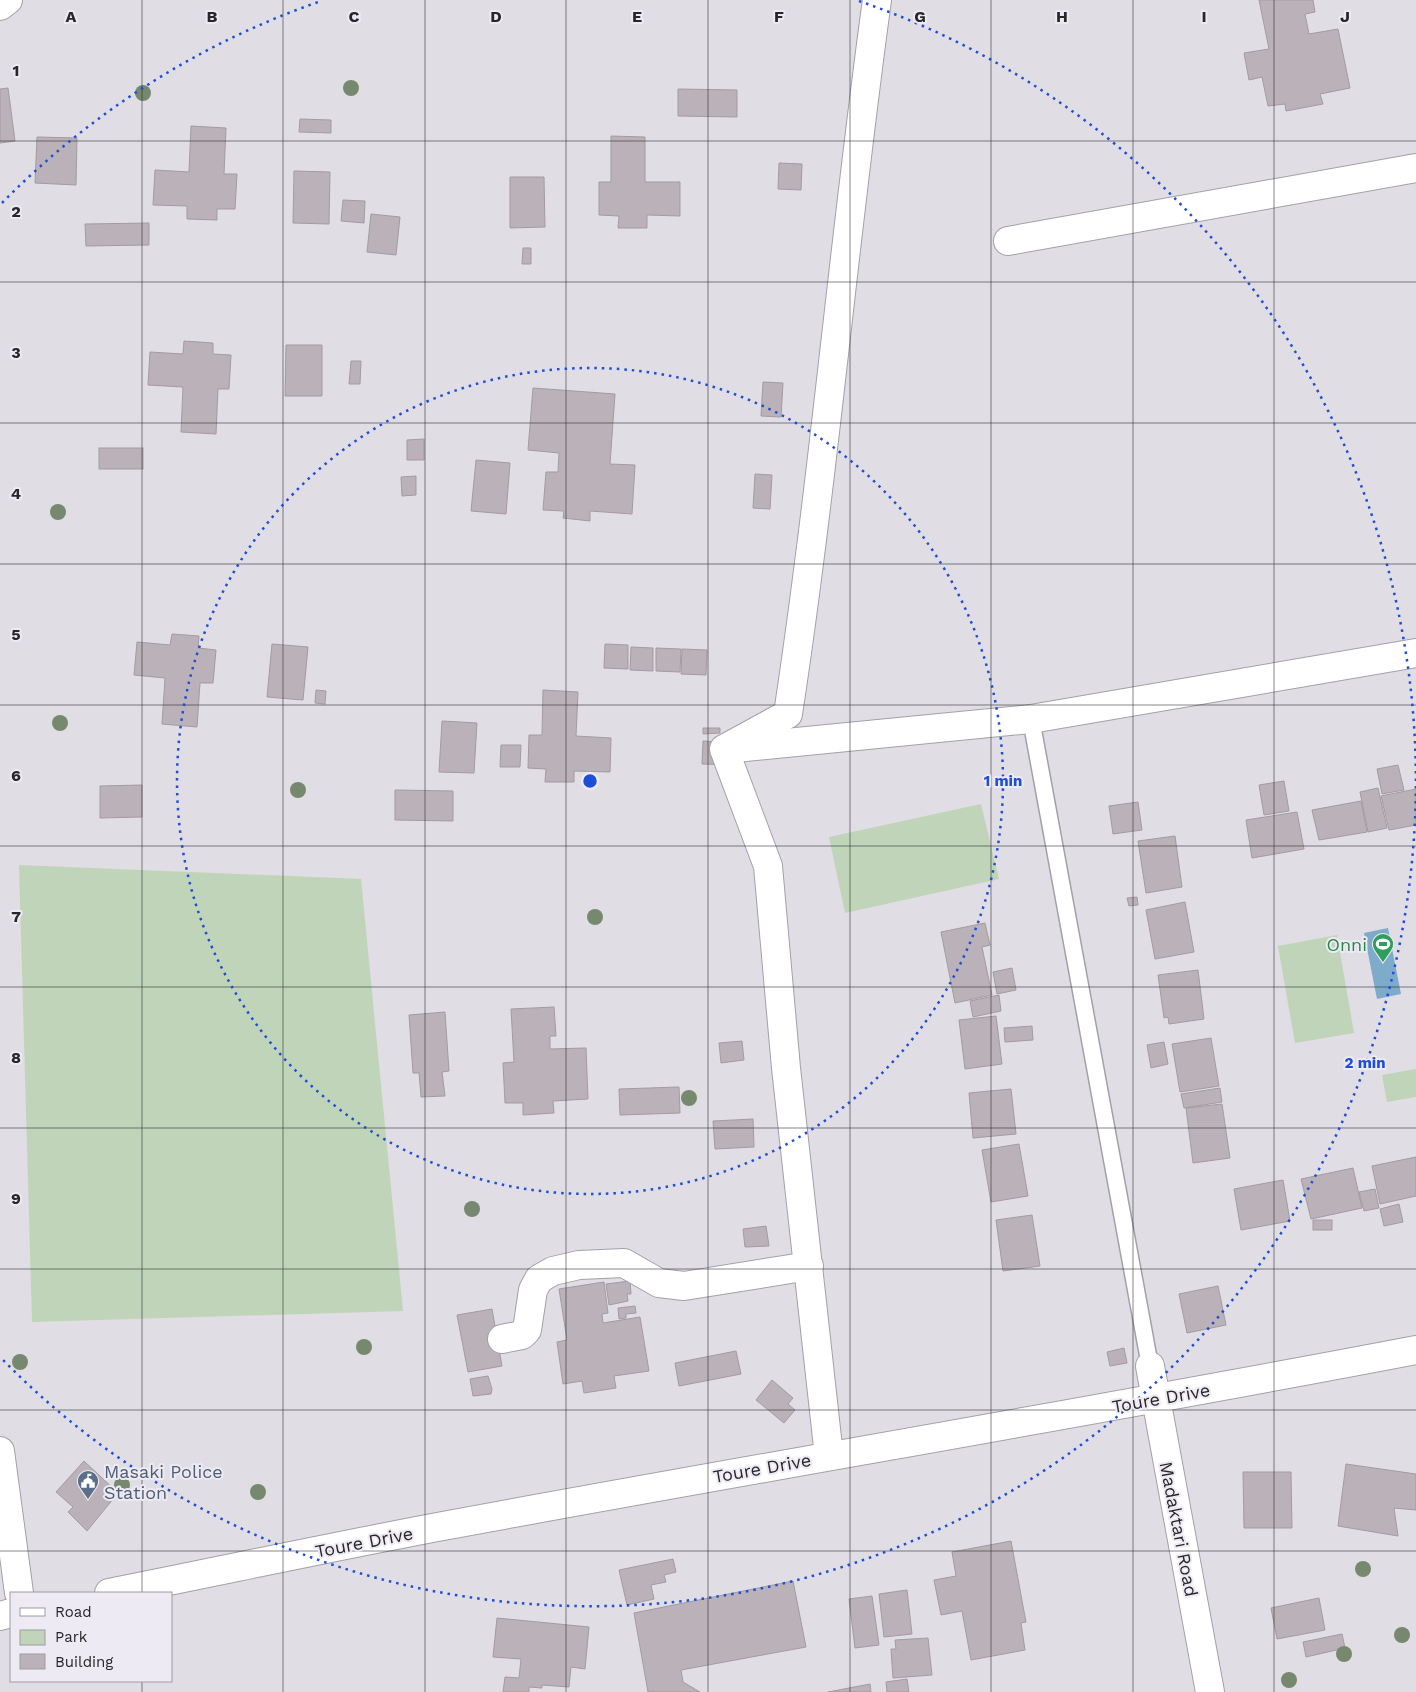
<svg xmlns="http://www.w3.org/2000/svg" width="1416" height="1692" viewBox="0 0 1416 1692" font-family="'Work Sans',sans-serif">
	<rect width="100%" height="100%" fill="#e0dde5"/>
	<g fill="#c0d4b9">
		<polygon points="981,804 999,879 845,913 829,837"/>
		<polygon points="19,865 361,879 403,1311 32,1322"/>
		<polygon points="1337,935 1354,1033 1295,1043 1278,946"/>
		<polygon points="1416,1069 1416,1097 1387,1102 1382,1075"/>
	</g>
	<polygon fill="#7eabc9" points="1388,928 1401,994 1377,999 1364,933"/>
	<g fill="#bab2b8" stroke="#a39ba1">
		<polygon points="1259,0 1313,0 1315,12 1305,14 1309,34 1338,29 1350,88 1320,94 1323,104 1286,111 1285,104 1268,106 1262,77 1249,80 1244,53 1269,49"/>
		<polygon points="8,88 15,141 0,143 0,89"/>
		<polygon points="678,89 737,90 737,117 678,116"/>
		<polygon points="300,119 331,120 331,133 299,132"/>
		<polygon points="191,126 226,128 224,174 237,174 235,209 217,209 217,220 187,219 187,206 153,205 155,170 189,172"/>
		<polygon points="611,136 645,137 645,182 680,182 680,216 647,215 647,228 618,228 619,216 599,215 599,182 611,182"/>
		<polygon points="37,137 77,138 76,185 35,183"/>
		<polygon points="779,163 802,164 801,190 778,189"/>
		<polygon points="294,171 330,172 329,224 293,223"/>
		<polygon points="510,177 544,177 545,227 510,228"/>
		<polygon points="343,200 365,201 364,223 341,221"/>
		<polygon points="371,214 400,217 396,255 367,252"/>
		<polygon points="149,223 149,245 86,246 85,224"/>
		<polygon points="523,248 531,248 531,264 522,264"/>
		<polygon points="184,341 213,343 213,354 231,355 229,389 218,389 216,434 181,432 183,387 148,385 150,352 183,354"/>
		<polygon points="286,345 322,345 322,396 285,396"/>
		<polygon points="351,361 361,361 360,384 349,384"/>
		<polygon points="763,382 783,383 781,417 761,416"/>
		<polygon points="533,388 615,394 610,464 635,465 632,514 590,511 590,521 563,518 564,511 543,510 546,472 558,472 559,453 528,450"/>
		<polygon points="424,439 424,460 407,460 407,440"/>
		<rect x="99" y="448" width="44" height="21"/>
		<polygon points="476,460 510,463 506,514 471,511"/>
		<polygon points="755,474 772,475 770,509 753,508"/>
		<polygon points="416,476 416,495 402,496 401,477"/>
		<polygon points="172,634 199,636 198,648 216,650 213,683 200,683 197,727 162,724 165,678 134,675 137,642 170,645"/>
		<polygon points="272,644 308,647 303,700 267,697"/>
		<polygon points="605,644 628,645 628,669 604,668"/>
		<polygon points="631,647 653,648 653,671 630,670"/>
		<polygon points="656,648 681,649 680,672 656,671"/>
		<polygon points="682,649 707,650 706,675 681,674"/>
		<polygon points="316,690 326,691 325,704 315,703"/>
		<polygon points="543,690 578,692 576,736 611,738 610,772 574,771 574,782 545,782 546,769 528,768 529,735 542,735"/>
		<polygon points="442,721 477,723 474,773 439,772"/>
		<polygon points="703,728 720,728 720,733 703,734"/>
		<polygon points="703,741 736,743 735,765 702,764"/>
		<polygon points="501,745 521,745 520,767 500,767"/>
		<polygon points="1398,765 1404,790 1382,794 1377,769"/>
		<polygon points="1284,781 1289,811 1264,815 1259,785"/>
		<polygon points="142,785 142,817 100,818 100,786"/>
		<polygon points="1378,788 1387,828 1368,832 1360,792"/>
		<polygon points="1416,789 1416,825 1389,830 1381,796"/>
		<polygon points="395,790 453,791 453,821 395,820"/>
		<polygon points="1361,801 1367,832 1319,840 1312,810"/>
		<polygon points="1138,802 1142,830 1113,834 1109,806"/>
		<polygon points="1297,812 1304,849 1252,858 1246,820"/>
		<polygon points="1175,836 1182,887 1146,893 1138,841"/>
		<polygon points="1137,897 1138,905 1129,906 1127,898"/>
		<polygon points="1185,902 1194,952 1155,959 1146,910"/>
		<polygon points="985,923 990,945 982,947 992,995 955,1003 941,932"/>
		<polygon points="1012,968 1016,990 997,994 993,972"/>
		<polygon points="1198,970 1204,1019 1169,1024 1168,1017 1164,1018 1158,975"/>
		<polygon points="999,995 1001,1011 973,1017 970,1001"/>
		<polygon points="554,1007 556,1036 550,1036 550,1049 586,1048 588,1099 553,1101 554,1113 523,1115 523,1103 505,1103 503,1063 514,1062 511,1009"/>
		<polygon points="445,1012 449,1071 442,1072 445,1096 421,1097 419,1073 413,1073 409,1015"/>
		<polygon points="996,1016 1002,1064 965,1069 959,1020"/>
		<polygon points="1032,1026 1033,1040 1005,1042 1004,1028"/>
		<polygon points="1211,1038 1219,1086 1180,1092 1172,1044"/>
		<polygon points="742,1041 744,1060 721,1063 719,1043"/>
		<polygon points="1164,1042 1168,1064 1151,1068 1147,1045"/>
		<polygon points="679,1087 680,1113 620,1115 619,1089"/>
		<polygon points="1220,1088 1222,1102 1184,1108 1181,1094"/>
		<polygon points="1011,1089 1016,1134 973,1138 969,1093"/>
		<polygon points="1222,1104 1230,1158 1193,1163 1186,1108"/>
		<polygon points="753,1119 754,1147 715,1149 713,1121"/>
		<polygon points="1019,1144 1028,1196 991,1202 982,1150"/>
		<polygon points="1416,1157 1416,1196 1380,1204 1372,1166"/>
		<polygon points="1353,1168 1362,1208 1311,1219 1301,1179"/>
		<polygon points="1283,1180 1290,1221 1241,1230 1234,1189"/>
		<polygon points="1375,1189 1379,1208 1364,1211 1359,1192"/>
		<polygon points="1399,1204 1403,1222 1384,1226 1380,1209"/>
		<polygon points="1032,1215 1040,1266 1003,1271 996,1220"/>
		<rect x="1313" y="1220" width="19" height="10"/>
		<polygon points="766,1226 769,1246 745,1247 743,1229"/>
		<polygon points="630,1281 631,1294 627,1294 628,1301 609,1305 606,1284"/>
		<polygon points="604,1282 608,1313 602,1314 603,1323 640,1317 649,1371 614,1376 616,1388 584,1393 582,1381 563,1384 557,1342 567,1340 559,1289"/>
		<polygon points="1218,1286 1226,1325 1187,1333 1179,1294"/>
		<polygon points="635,1306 636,1313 626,1314 626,1318 619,1319 618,1308"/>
		<polygon points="492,1309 502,1366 468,1372 457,1315"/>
		<polygon points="1124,1348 1127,1363 1110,1366 1107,1352"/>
		<polygon points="736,1351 741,1374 679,1386 675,1363"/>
		<polygon points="488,1376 492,1389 491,1394 473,1396 470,1379"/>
		<polygon points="772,1380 793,1398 788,1404 795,1410 784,1423 756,1400"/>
		<polygon points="84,1461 118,1493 87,1531 68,1512 73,1507 56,1492"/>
		<polygon points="1346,1464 1416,1474 1416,1510 1394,1508 1398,1536 1338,1526"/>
		<polygon points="1243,1472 1291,1472 1292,1528 1244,1528"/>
		<polygon points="1011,1541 1026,1622 1021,1623 1025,1650 971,1660 962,1611 941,1615 934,1580 956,1576 952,1552"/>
		<polygon points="673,1559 676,1572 664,1575 666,1582 651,1585 654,1599 627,1605 619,1570"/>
		<polygon points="793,1581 806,1647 681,1670 683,1682 700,1692 648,1692 634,1613"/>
		<polygon points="907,1590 912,1634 884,1637 879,1594"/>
		<polygon points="872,1596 879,1645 855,1648 849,1599"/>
		<polygon points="1319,1598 1325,1630 1277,1639 1271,1608"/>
		<polygon points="497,1618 589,1627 585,1669 571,1667 569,1687 542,1685 542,1688 529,1687 529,1692 503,1692 505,1677 519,1678 521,1659 493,1657"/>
		<polygon points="1342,1634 1345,1648 1306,1657 1303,1642"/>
		<polygon points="928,1638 932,1675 893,1678 891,1649 896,1649 895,1640"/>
		<polygon points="907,1679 909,1692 887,1692 886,1682"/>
		<polygon points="870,1684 871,1692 828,1692"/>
	</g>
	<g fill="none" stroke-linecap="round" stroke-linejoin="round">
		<g stroke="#a3a0a8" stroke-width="19">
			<polyline id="lane" points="1031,719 1150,1366"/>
		</g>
		<g stroke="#a3a0a8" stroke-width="30">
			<g id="street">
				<polyline points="0,6 8,0"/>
				<polyline points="1008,241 1416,168"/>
				<polyline points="735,748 1031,719 1416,653"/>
				<polyline points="502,1339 522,1335 527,1330 533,1290 539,1279 553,1271 579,1265 624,1263 659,1283 684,1286 809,1266"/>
				<polyline points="1150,1366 1210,1692"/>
				<polyline points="0,1451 19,1593"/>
				<path d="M 829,1456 L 786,1068 L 768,866 L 724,749 L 788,714 C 824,477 844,238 877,0"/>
			</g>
		</g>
		<g stroke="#a3a0a8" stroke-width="30">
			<g id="secondary">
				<path d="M 109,1593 C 220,1571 331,1547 443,1526 C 767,1466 1092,1412 1416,1350"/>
				<polyline points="0,1616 11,1613"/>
			</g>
		</g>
		<use href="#lane" stroke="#fff" stroke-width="16"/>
		<use href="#street" stroke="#fff" stroke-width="28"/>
		<use href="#secondary" stroke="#fff" stroke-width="28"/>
	</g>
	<g fill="#76896e">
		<circle cx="351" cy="88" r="8"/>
		<circle cx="143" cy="93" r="8"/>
		<circle cx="58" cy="512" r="8"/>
		<circle cx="60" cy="723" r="8"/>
		<circle cx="298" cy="790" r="8"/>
		<circle cx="595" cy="917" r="8"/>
		<circle cx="689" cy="1098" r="8"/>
		<circle cx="472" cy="1209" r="8"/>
		<circle cx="364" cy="1347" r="8"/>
		<circle cx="20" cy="1362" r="8"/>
		<circle cx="122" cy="1485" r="8"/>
		<circle cx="258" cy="1492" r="8"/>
		<circle cx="1363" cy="1569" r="8"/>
		<circle cx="1402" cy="1635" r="8"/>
		<circle cx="1344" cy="1654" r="8"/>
		<circle cx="1289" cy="1680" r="8"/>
	</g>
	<path fill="none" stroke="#272629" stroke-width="1" stroke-opacity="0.55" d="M 142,0 L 142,1593M 283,0 L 283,1692M 425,0 L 425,1692M 566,0 L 566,1692M 708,0 L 708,1692M 850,0 L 850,1692M 991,0 L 991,1692M 1133,0 L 1133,1692M 1274,0 L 1274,1692M 0,141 L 1416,141M 0,282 L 1416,282M 0,423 L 1416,423M 0,564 L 1416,564M 0,705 L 1416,705M 0,846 L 1416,846M 0,987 L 1416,987M 0,1128 L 1416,1128M 0,1269 L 1416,1269M 0,1410 L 1416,1410M 0,1551 L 1416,1551M 142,1681 L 142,1692"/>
	<g fill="none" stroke="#1d4ed8" stroke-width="2.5" stroke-dasharray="2.5 5">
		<circle cx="590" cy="781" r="413"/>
		<path d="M2 203A825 825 0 0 1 321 1M859 1A825 825 0 1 1 2 1359"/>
	</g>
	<defs>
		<g id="stadium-pin" transform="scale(1.125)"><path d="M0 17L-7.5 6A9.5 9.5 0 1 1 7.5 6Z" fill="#2e9e5b" stroke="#edeaf3"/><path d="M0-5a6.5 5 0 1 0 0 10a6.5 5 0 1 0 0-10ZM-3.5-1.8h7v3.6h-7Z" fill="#fff"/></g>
		<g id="civic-pin" transform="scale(1.125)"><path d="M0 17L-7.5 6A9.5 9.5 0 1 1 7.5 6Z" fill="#5c6f8a" stroke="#edeaf3"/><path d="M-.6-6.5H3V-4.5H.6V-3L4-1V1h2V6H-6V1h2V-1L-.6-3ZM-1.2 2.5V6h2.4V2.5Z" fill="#fff"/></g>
	</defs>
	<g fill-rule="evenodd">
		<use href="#stadium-pin" x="1383" y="944"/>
		<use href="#civic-pin" x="88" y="1481"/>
	</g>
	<g text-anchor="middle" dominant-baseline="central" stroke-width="4" stroke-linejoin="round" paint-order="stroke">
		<g font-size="18" fill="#27864d" stroke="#edeaf3" text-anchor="end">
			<text x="1367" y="944">Onni</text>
		</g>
		<g font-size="18" fill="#272629" stroke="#edeaf3">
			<text transform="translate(1161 1398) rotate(-10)">Toure Drive</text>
			<text transform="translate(762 1468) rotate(-10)">Toure Drive</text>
			<text transform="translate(1179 1529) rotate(79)">Madaktari Road</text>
			<text transform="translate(364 1542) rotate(-11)">Toure Drive</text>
		</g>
		<g font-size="18" fill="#4e5e75" stroke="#edeaf3" text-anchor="start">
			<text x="104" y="1471">Masaki Police<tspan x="104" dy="21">Station</tspan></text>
		</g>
	</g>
	<g font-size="16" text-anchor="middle" font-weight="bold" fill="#272629" stroke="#edeaf3" stroke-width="4" stroke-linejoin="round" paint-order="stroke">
		<text x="71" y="22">A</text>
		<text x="212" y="22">B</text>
		<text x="354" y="22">C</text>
		<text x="496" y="22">D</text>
		<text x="637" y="22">E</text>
		<text x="779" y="22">F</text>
		<text x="920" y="22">G</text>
		<text x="1062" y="22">H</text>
		<text x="1204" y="22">I</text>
		<text x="1345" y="22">J</text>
		<text x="16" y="76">1</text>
		<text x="16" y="217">2</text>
		<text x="16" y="358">3</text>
		<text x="16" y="499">4</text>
		<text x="16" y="640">5</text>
		<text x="16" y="781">6</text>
		<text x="16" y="922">7</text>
		<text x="16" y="1063">8</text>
		<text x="16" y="1204">9</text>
	</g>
	<circle cx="590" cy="781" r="8" fill="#1d4ed8" stroke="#edeaf3" stroke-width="2.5"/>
	<g font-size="15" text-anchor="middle" font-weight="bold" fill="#1d4ed8" stroke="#edeaf3" stroke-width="4" stroke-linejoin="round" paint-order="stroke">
		<text x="1003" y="786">1 min</text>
		<text x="1365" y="1068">2 min</text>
	</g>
	<rect x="10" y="1592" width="162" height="90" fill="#edeaf3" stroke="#9e9ca2"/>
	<rect x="20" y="1608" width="25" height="8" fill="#ffffff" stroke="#9e9ca2"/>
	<text x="55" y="1617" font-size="15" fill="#272629">Road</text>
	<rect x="20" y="1630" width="25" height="15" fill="#c0d4b9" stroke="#9e9ca2"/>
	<text x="55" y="1642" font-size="15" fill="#272629">Park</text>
	<rect x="20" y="1654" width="25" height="15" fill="#bab2b8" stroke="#9e9ca2"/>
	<text x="55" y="1667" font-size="15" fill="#272629">Building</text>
</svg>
